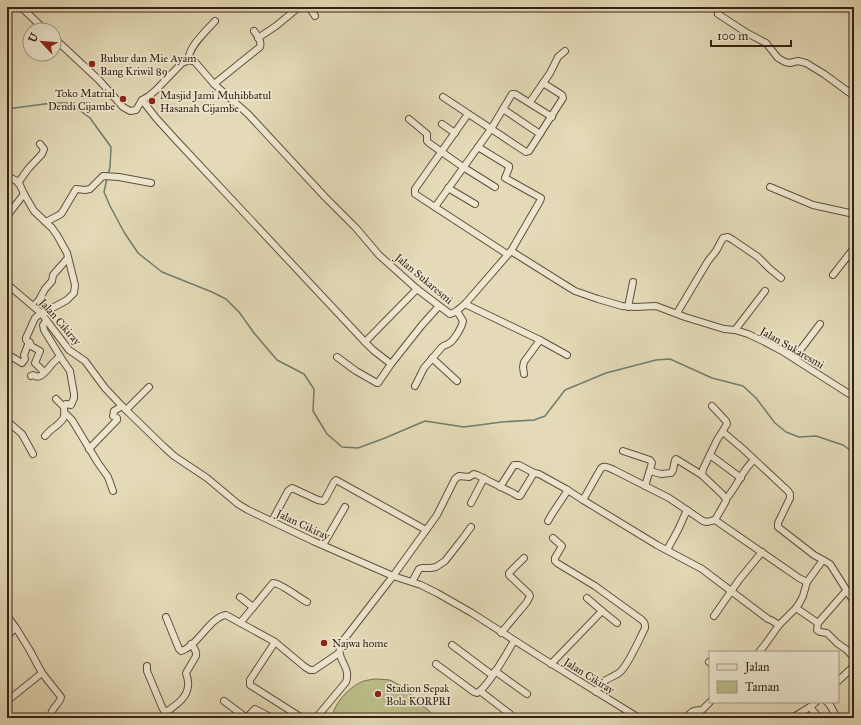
<svg xmlns="http://www.w3.org/2000/svg" width="861" height="725" viewBox="0 0 861 725" font-family="'IM FELL Great Primer',serif">
	<rect width="100%" height="100%" fill="#e4dab7"/>
	<filter id="stains"><feTurbulence type="fractalNoise" baseFrequency=".005" numOctaves="4"/><feColorMatrix values="0 0 0 0 .2 0 0 0 0 .09 0 0 0 0 .02 0 0 0 .5 -.17"/></filter>
	<radialGradient id="worn" r=".72"><stop offset=".6" stop-color="#630" stop-opacity="0"/><stop offset="1" stop-color="#630" stop-opacity=".3"/></radialGradient>
	<path fill="#bbbd89" stroke="#786f4f" d="M 377,679 L 390,680 L 401,686 L 437,718 L 332,718 C 333,704 351,685 364,681 C 368,680 373,679 377,679 Z"/>
	<g fill="none" stroke-linecap="round" stroke-linejoin="round">
		<g stroke="#707d6e" stroke-width="1.5">
			<polyline points="7,109 52,103 70,103 90,118 111,147 110,167 108,175"/>
			<polyline points="107,178 104,192 110,206 124,232 138,253 162,272 212,292 226,299 239,312 254,333 277,360 304,374 314,389 313,411 327,434 342,447 358,448 385,438 425,421 464,427 502,422 534,420 545,416 565,390 606,373 656,360 670,359 712,378 743,386 756,398 775,423 786,432 799,437 816,436 843,445 854,453"/>
		</g>
		<g stroke="#624f3e" stroke-width="8">
			<g id="minor">
				<polyline points="21,7 45,30"/>
				<polyline points="309,7 315,16"/>
				<polyline points="718,14 747,33 766,43 778,58 785,62 790,63 798,61 806,63 824,74 854,96"/>
				<path d="M 54,38 L 99,80 L 123,107 L 130,111 L 136,110 L 142,100 L 149,96 L 156,90 L 182,63 L 189,60 L 195,62 L 214,84 L 248,114 L 325,197 L 356,228 L 379,255 L 417,289 L 450,314 C 456,313 460,308 465,304 L 511,251 L 570,288 L 575,291 L 598,299 L 622,306 L 635,307 L 656,306 L 685,317 L 724,329 L 735,330 L 748,334 L 763,341 L 782,351 L 854,397"/>
				<polyline points="258,38 276,26 299,7"/>
				<path d="M 189,60 C 187,48 207,30 215,21"/>
				<path d="M 214,84 L 260,47 C 262,41 257,35 254,31"/>
				<polyline points="443,97 526,152 529,151 563,98 562,95 543,83"/>
				<polyline points="142,100 156,118 176,140 365,342 373,350 391,364 422,325 439,306"/>
				<polyline points="530,102 550,73 558,57 565,51"/>
				<polyline points="503,109 540,134"/>
				<polyline points="468,114 415,189 415,194 507,254"/>
				<polyline points="409,119 427,134 427,141 429,143 463,167 495,187"/>
				<polyline points="442,124 455,133"/>
				<polyline points="478,147 509,166 509,168 505,178 541,198 540,201 511,251"/>
				<polyline points="7,176 17,181 20,185 24,194 34,211 52,228 57,235 67,253 75,285 74,293 67,300 45,312 41,313 35,318 26,338 26,340 30,343 31,346 40,351 35,363 44,372"/>
				<polyline points="18,183 28,169 42,154 44,149 40,144"/>
				<polyline points="770,187 813,205 854,214"/>
				<polyline points="448,188 475,204"/>
				<polyline points="435,207 491,129 512,94 515,94 552,117"/>
				<polyline points="7,216 24,194"/>
				<polyline points="46,222 61,214 63,211 76,189 85,190 90,189 103,176 119,177 151,183"/>
				<polyline points="833,275 854,248"/>
				<polyline points="7,284 41,313 69,350 85,361 105,388 122,406 163,446 174,456 207,478 238,504 248,510 313,541 393,576 421,585 437,593 472,613 542,658 639,718"/>
				<polyline points="465,304 540,340 567,355"/>
				<polyline points="33,306 39,300 45,289 52,281 53,275 68,258"/>
				<polyline points="628,307 633,282"/>
				<polyline points="677,313 708,261 716,251 723,238 728,237 733,240 758,257 770,269 781,278"/>
				<polyline points="735,330 765,291"/>
				<polyline points="365,342 417,289"/>
				<polyline points="7,354 22,363 25,359 24,355 29,342"/>
				<polyline points="337,357 356,371 377,383 378,383 391,364"/>
				<polyline points="432,358 457,381"/>
				<polyline points="795,359 801,349 820,324"/>
				<polyline points="524,374 523,367 524,362 540,340"/>
				<path d="M 31,376 L 33,375 C 36,376 37,378 40,376 C 47,373 52,361 60,357"/>
				<path d="M 415,386 L 424,368 L 442,347 C 444,345 447,345 448,344 C 454,341 462,327 463,321 L 457,311"/>
				<polyline points="56,399 64,407"/>
				<polyline points="712,406 726,421 727,424 717,440 703,469 702,475 722,494 726,499"/>
				<polyline points="126,410 149,387"/>
				<polyline points="65,413 72,420 98,463 108,477 113,491"/>
				<polyline points="7,421 22,434 33,454"/>
				<polyline points="723,432 743,449 788,491 790,494 790,498 778,523 778,527 814,555 823,560 830,564 854,602"/>
				<path d="M 45,436 C 48,433 51,429 55,427 C 64,419 65,419 64,407 L 66,404 L 71,405 L 74,398 L 74,394 L 70,371 L 63,361 L 44,330 L 43,325 L 46,321"/>
				<polyline points="89,449 117,420 117,418 113,416 114,411 122,406"/>
				<polyline points="623,451 650,460 652,463 645,486"/>
				<polyline points="710,455 741,478"/>
				<path d="M 754,460 C 742,470 737,487 726,499 L 726,501 L 715,520 L 799,578 L 807,582"/>
				<polyline points="650,471 661,474 671,473 673,470 675,460 676,459 702,475"/>
				<polyline points="500,487 514,465 519,465 534,473"/>
				<path d="M 583,500 L 600,470 C 603,464 609,468 614,470 L 669,498 L 703,521 L 707,522 L 715,520"/>
				<polyline points="471,503 484,478"/>
				<polyline points="272,521 288,491 292,488 318,500 323,501 325,499 334,482 336,480 426,530"/>
				<polyline points="548,521 552,514 568,490"/>
				<path d="M 553,538 L 562,546 L 555,558 L 555,561 L 557,563 L 595,586 L 642,620 C 645,623 645,624 645,628 C 639,640 631,659 622,670 C 617,676 612,676 606,680 C 601,683 599,687 596,692"/>
				<polyline points="323,545 345,507"/>
				<polyline points="667,550 678,530 687,510"/>
				<polyline points="412,582 419,569 422,568 431,568 436,567 445,561 463,538 471,527"/>
				<polyline points="240,597 253,607"/>
				<polyline points="587,598 602,611 617,623"/>
				<polyline points="796,608 800,602 803,596 807,582 823,560"/>
				<path d="M 7,616 L 16,628 L 29,649 L 42,673 L 61,697 C 60,704 51,708 51,715 L 53,718"/>
				<polyline points="714,616 739,580 762,552"/>
				<path d="M 166,617 L 179,649 L 181,651 C 198,646 210,617 226,615 L 275,642 L 305,667 L 310,670 L 314,670 L 339,653"/>
				<path d="M 241,622 L 273,583 C 281,583 299,598 307,602"/>
				<polyline points="818,623 817,630 820,632 827,633 837,643 847,650 854,658"/>
				<polyline points="501,633 527,602 530,596 529,594 509,575 509,573 524,558"/>
				<polyline points="7,635 16,628"/>
				<polyline points="275,642 250,680 250,685 302,718"/>
				<polyline points="452,645 492,675"/>
				<polyline points="759,652 764,646 779,625"/>
				<polyline points="709,662 710,663"/>
				<path d="M 436,664 L 474,692 L 477,693 C 489,686 506,654 514,641"/>
				<polyline points="551,664 602,611"/>
				<polyline points="147,666 147,671 162,707 168,718"/>
				<polyline points="495,671 527,694"/>
				<polyline points="838,681 854,666"/>
				<polyline points="480,691 510,714"/>
				<polyline points="7,701 42,673"/>
				<polyline points="224,701 244,716 248,716 255,709 272,718"/>
				<polyline points="827,702 830,705 837,718"/>
				<polyline points="810,707 819,718"/>
				<path d="M 165,713 C 174,706 187,699 188,686 C 189,681 187,677 186,673 L 196,656 C 197,651 194,648 191,644"/>
				<polyline points="285,718 300,717"/>
				<path d="M 316,718 L 346,682 C 352,665 333,659 342,642 L 393,576 L 437,515 L 455,479 L 459,476 L 469,477 L 474,474 L 477,475 L 513,493 L 518,496 L 520,496 L 534,473 L 539,474 L 566,489 L 583,500 L 657,545 L 702,569 L 768,619 L 771,620 L 779,625 L 796,608 L 818,623 L 846,591"/>
				<path d="M 686,718 C 693,710 692,711 702,710 L 710,702"/>
				<polyline points="792,718 810,707 816,702"/>
			</g>
		</g>
		<use href="#minor" stroke="#ede7d0" stroke-width="6"/>
	</g>
	<g fill="#8f2418" stroke="#ede7d0" stroke-width="1.5">
		<circle cx="92" cy="64" r="4"/>
		<circle cx="123" cy="99" r="4"/>
		<circle cx="152" cy="101" r="4"/>
		<circle cx="324" cy="643" r="4"/>
		<circle cx="378" cy="694" r="4"/>
	</g>
	<g text-anchor="middle" dominant-baseline="central" stroke-width="3.5" stroke-linejoin="round" paint-order="stroke">
		<g font-size="11" fill="#362115" stroke="#ede7d0" text-anchor="start">
			<text x="100" y="58">Bubur dan Mie Ayam<tspan x="100" dy="13">Bang Kriwil 89</tspan></text>
			<text x="115" y="93" text-anchor="end">Toko Matrial<tspan x="115" dy="13">Dendi Cijambe</tspan></text>
			<text x="160" y="95">Masjid Jami Muhibbatul<tspan x="160" dy="13">Hasanah Cijambe</tspan></text>
			<text x="332" y="643">Najwa home</text>
			<text x="386" y="688">Stadion Sepak<tspan x="386" dy="13">Bola KORPRI</tspan></text>
		</g>
		<g font-size="11" fill="#362115" stroke="#ede7d0">
			<text transform="translate(424 279) rotate(40)">Jalan Sukaresmi</text>
			<text transform="translate(60 322) rotate(49)">Jalan Cikiray</text>
			<text transform="translate(792 348) rotate(30)">Jalan Sukaresmi</text>
			<text transform="translate(303 525) rotate(25)">Jalan Cikiray</text>
			<text transform="translate(589 676) rotate(32)">Jalan Cikiray</text>
		</g>
	</g>
	<rect width="861" height="725" fill="none" stroke="#e4dab7" stroke-width="24"/>
	<rect x="8" y="8" width="845" height="709" fill="none" stroke="#362115" stroke-width="2"/>
	<rect x="12" y="12" width="837" height="701" fill="none" stroke="#362115"/>
	<rect x="709" y="651" width="130" height="52" fill="#ede7d0" stroke="#a49885"/>
	<rect x="717" y="664" width="20" height="6" fill="#ede7d0" stroke="#a49885"/>
	<text x="745" y="671" font-size="12" fill="#362115">Jalan</text>
	<rect x="717" y="681" width="20" height="12" fill="#bbbd89" stroke="#a49885"/>
	<text x="745" y="691" font-size="12" fill="#362115">Taman</text>
	<g transform="translate(42 42) rotate(296)"><circle r="19" fill="#ede7d0" stroke="#a49885"/>
	<path d="M0-3L7 15L0 10L-7 15Z" fill="#8f2418"/>
	<text y="-6" font-size="11" font-weight="bold" text-anchor="middle" fill="#362115">U</text>
	</g>
	<path d="M711 40v6h80v-6" fill="none" stroke="#362115" stroke-width="2"/>
	<text x="717" y="40" font-size="12" fill="#362115" stroke="#ede7d0" stroke-width="3" paint-order="stroke">100 m</text>
	<rect width="100%" height="100%" filter="url(#stains)"/>
	<rect width="100%" height="100%" fill="url(#worn)"/>
</svg>
